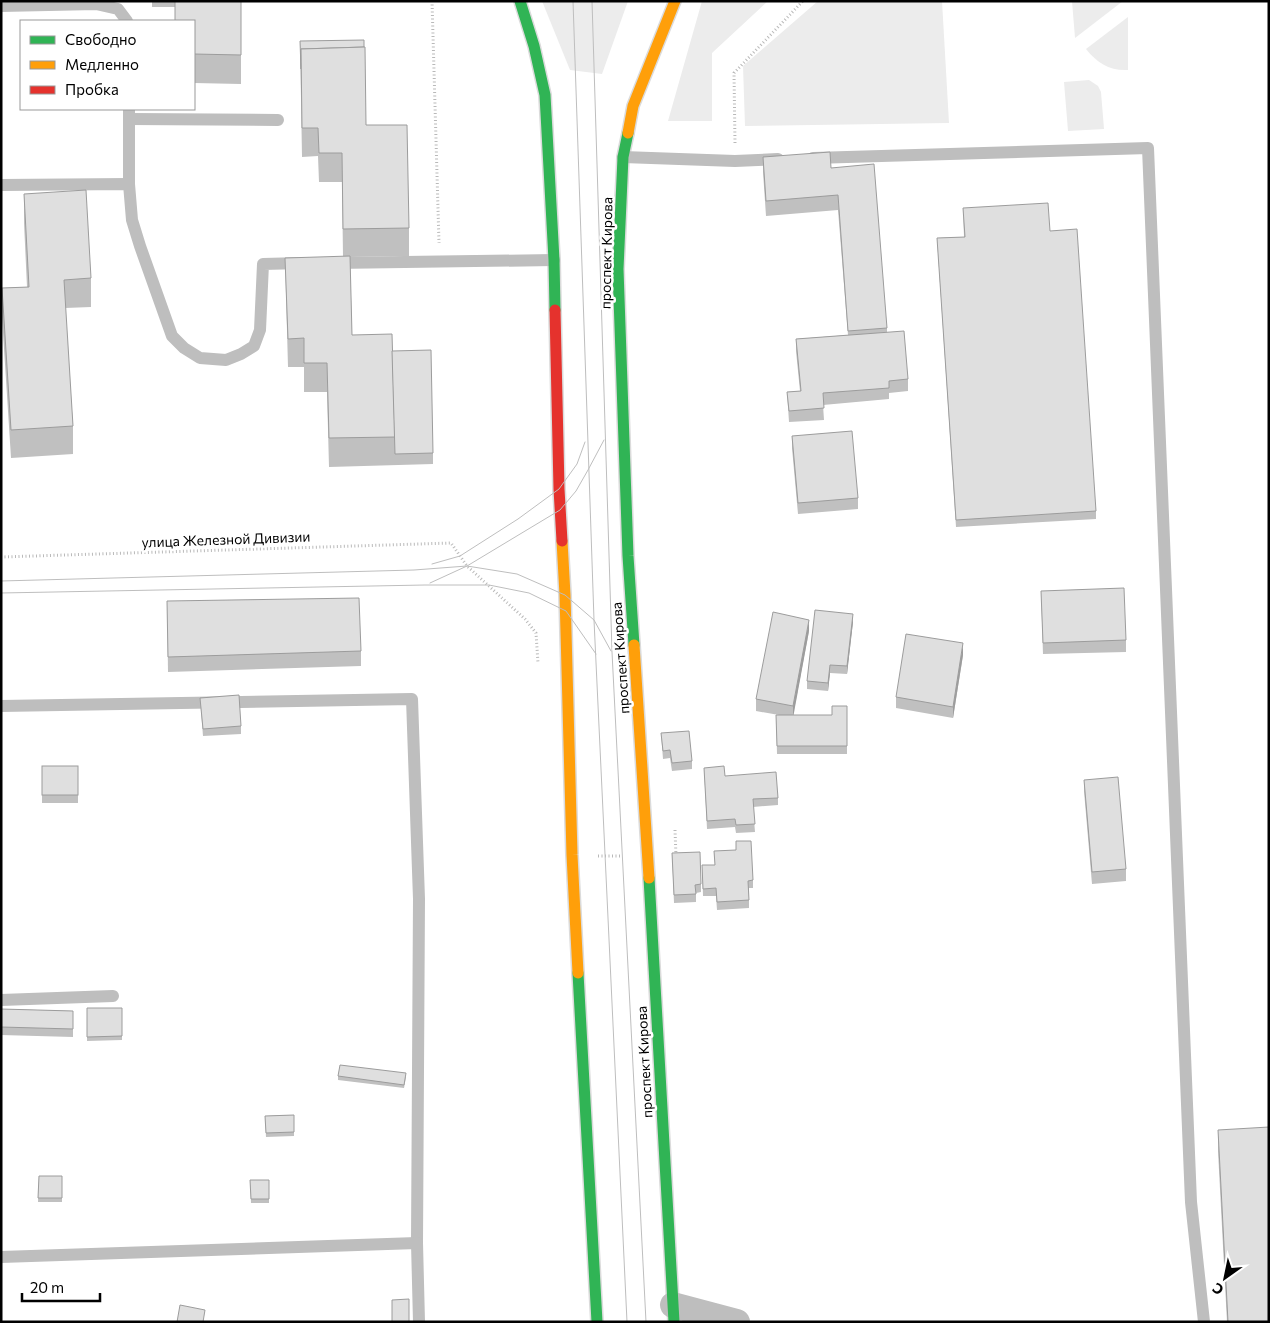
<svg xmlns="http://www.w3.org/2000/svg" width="1270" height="1323" viewBox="0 0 1270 1323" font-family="Commissioner,sans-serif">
	<rect width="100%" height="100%" fill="#fff"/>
	<g fill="#ececec">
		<polygon points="542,1 628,1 602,74 570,70"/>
		<polygon points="702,1 768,1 712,53 712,121 668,121"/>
		<polygon points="818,1 942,1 949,123 745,126 743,66"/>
		<polygon points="1072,1 1123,1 1075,38"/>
		<path d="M 1128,17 L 1128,70 C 1110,71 1097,63 1086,49 Z"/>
		<polygon points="1089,80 1098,86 1101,92 1104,129 1068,131 1064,82"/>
	</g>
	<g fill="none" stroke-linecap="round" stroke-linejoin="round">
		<g stroke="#dbdbdb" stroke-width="14">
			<g id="fast">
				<polyline points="520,1 534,46 545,95 554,260 555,310"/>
				<polyline points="628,133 623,157 618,269 628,556 634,645"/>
				<polyline points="649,878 674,1322"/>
				<polyline points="578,973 597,1322"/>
			</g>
		</g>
		<g stroke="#dbdbdb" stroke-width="14">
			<g id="slow">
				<polyline points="628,133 633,106 675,1"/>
				<polyline points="562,541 565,595 572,855 578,973"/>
				<polyline points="634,645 649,878"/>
			</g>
		</g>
		<g stroke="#dbdbdb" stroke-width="14">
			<polyline id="jam" points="555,310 559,489 562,541"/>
		</g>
		<g stroke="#b9b9b9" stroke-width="3" stroke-dasharray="1 2.5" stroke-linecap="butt">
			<polyline points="432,1 439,243"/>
			<polyline points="735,143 734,73 803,1"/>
			<polyline points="1,557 451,543 467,566 525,619 536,633 538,663"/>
			<polyline points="675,830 676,856"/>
			<polyline points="598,856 622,856"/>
		</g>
		<g stroke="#bebebe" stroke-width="12">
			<polyline points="1,6 96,4 118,9 127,21"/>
			<polyline points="129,119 278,120"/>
			<polyline points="623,157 735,161 778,159"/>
			<polyline points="813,158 1148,148 1191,1202 1204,1322"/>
			<polyline points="129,184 129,109"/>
			<polyline points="1,185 129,184 132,220 140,246 172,336 184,348 200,358 226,360 241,354 254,346 260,330 263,264 302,263"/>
			<polyline points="334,263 554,260"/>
			<polyline points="1,706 412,699 419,899 417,1243"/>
			<polyline points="1,1000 113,996"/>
			<polyline points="1,1257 417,1243 419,1322"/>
		</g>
		<polyline stroke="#bebebe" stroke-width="26" points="673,1305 737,1322"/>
		<use href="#fast" stroke="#30b455" stroke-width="11"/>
		<use href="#slow" stroke="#ff9f0a" stroke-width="11"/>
		<use href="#jam" stroke="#e5322d" stroke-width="11"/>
		<g stroke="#bebebe" stroke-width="1">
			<polyline points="573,1 594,620 627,1322"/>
			<polyline points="592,1 612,652 646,1322"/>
			<polyline points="432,564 460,556 518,519 559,489 577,464 585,442"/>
			<polyline points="1,581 414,570 467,566 517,574 565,595 594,620 611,651"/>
			<polyline points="430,583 467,566 560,510 576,491 588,470 604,440"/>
			<polyline points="1,593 425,585 489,585 529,593 566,611 596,654"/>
		</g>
	</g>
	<g fill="#c0c0c0">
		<polygon points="152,1 241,1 241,84 194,83 194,21 175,7 152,7"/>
		<polygon points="300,41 366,125 409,228 409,256 350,257 352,335 392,351 433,453 433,464 329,467 327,392 304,392 304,367 288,367 285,258 343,257 342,182 319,182 318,156 302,157"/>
		<polygon points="763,157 831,168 887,328 887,332 908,379 908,391 889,393 889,399 823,405 824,420 789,422 787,392 800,391 796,351 796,339 848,335 838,210 766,216 763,172"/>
		<polygon points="24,194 91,278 91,307 65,308 73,426 73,454 11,458 2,317 2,288 27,287 24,223"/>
		<polygon points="963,208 1050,231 1096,511 1096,519 956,527 937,238 964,237"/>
		<polygon points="792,436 858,498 858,509 798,514 792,448"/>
		<polygon points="1041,591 1126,640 1126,652 1043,654"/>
		<polygon points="167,601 361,651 361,666 168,672"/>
		<polygon points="853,622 847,674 830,673 828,691 807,689 807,681"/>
		<polygon points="809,631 793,715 832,715 847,706 847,754 777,754 776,715 779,715 756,711 756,699"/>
		<polygon points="963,655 953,718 896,708 896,697"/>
		<polygon points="200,698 241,726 241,734 203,736"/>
		<polygon points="661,733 692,761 692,769 672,771 670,758 663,759"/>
		<rect x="42" y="766" width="36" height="37"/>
		<polygon points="704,768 778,798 778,805 753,807 755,832 736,833 735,827 707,829"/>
		<polygon points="1084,780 1126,869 1126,881 1092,884 1084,791"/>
		<polygon points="714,851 753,880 753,888 749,888 749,908 717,910 716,896 703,896 702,865 715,865"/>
		<polygon points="672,853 701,884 701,892 696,893 696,902 674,903"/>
		<polygon points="87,1008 122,1008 122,1040 87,1041"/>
		<polygon points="1,1009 73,1011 73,1037 1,1035"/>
		<polygon points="338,1076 406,1077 404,1088 338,1080"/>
		<polygon points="294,1115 294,1136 266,1137 265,1116"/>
		<polygon points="1218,1130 1269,1322 1227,1322 1218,1151"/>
		<polygon points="39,1176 62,1176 62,1202 38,1202"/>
		<polygon points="250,1180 269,1180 269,1203 251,1203"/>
	</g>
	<g fill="#9c9c9c">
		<polygon points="853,614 853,622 847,674 847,666"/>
		<polygon points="809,620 809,631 793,718 793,706"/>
		<polygon points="963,643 963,655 953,718 953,707"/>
		<polygon points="830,665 830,673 828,691 828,683"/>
	</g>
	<g fill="#dfdfdf" stroke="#9c9c9c">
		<polygon points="175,1 241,1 241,55 194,54 194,21 175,21"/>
		<polygon points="364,40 364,47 301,49 301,69 300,41"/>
		<polygon points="365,47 366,125 407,125 409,228 343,229 342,153 319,153 318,128 302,128 301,49"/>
		<polygon points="830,152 831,168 874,164 887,328 848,331 838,195 766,201 763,157"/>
		<polygon points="86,190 91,278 64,280 73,426 11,430 2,288 29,287 24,194"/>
		<polygon points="1048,203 1050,231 1077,229 1096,511 956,520 937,238 965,237 963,208"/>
		<polygon points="350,256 352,335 392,334 395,437 329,438 327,363 304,363 304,338 288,339 285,258"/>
		<polygon points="904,331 908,379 889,381 889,388 823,393 824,408 789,411 787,392 801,391 796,339"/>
		<polygon points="431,350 433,453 395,454 392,351"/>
		<polygon points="852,431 858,498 798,503 792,436"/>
		<polygon points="1124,588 1126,640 1043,643 1041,591"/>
		<polygon points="359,598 361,651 168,657 167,601"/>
		<polygon points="815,610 853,614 847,666 830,665 828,683 807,681"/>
		<polygon points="773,612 809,620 793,706 756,699"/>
		<polygon points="906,634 963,643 953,707 896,697"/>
		<polygon points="239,695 241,726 203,729 200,698"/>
		<polygon points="832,706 847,706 847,746 777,746 776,715 832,715"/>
		<polygon points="689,731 692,761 672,763 670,750 663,751 661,733"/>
		<rect x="42" y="766" width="36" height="29"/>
		<polygon points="724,766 725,776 776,772 778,798 753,799 755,824 736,825 735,819 707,821 704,768"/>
		<polygon points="1118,777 1126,869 1092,872 1084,780"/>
		<polygon points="736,841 751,841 753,880 748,881 749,900 717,902 716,888 703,889 702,865 715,865 714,851 736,850"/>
		<polygon points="700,852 701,884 695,885 696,894 674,895 672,853"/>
		<polygon points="87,1008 122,1008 122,1036 87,1037"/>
		<polygon points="1,1009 73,1011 73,1029 1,1027"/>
		<polygon points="340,1065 406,1073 404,1085 338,1076"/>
		<polygon points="294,1115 294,1132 266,1133 265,1116"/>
		<polygon points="1269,1127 1269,1322 1228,1322 1218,1130"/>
		<polygon points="39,1176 62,1176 62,1198 38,1198"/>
		<polygon points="250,1180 269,1180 269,1199 251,1199"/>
		<polygon points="409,1299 409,1322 392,1322 392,1300"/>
		<polygon points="180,1305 205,1310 203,1322 177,1322"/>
	</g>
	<g text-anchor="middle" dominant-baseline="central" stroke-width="5" stroke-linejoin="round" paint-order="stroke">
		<g font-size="14" fill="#000" stroke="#fff">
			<text transform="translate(606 253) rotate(-89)">проспект Кирова</text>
			<text transform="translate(226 539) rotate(-2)">улица Железной Дивизии</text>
			<text transform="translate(620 658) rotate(-94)">проспект Кирова</text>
			<text transform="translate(644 1062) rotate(-93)">проспект Кирова</text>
		</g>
	</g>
	<rect width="1270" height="1323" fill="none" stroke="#000000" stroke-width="5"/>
	<rect x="20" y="20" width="175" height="90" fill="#ffffff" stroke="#999999"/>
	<rect x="30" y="36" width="25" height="8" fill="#30b455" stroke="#999999"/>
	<text x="65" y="45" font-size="15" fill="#000000">Свободно</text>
	<rect x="30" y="61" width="25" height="8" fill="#ff9f0a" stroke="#999999"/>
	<text x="65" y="70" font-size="15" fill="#000000">Медленно</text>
	<rect x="30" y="86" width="25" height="8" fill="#e5322d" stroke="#999999"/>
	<text x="65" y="95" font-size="15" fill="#000000">Пробка</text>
	<g transform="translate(1225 1278) rotate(213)" stroke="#ffffff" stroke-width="4" paint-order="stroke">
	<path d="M0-4L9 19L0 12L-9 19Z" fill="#000000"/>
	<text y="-8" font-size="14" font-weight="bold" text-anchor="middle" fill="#000000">С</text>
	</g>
	<path d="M22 1293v8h78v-8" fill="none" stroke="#000000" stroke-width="2.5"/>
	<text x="30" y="1293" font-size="15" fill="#000000" stroke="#ffffff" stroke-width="4" paint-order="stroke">20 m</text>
</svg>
